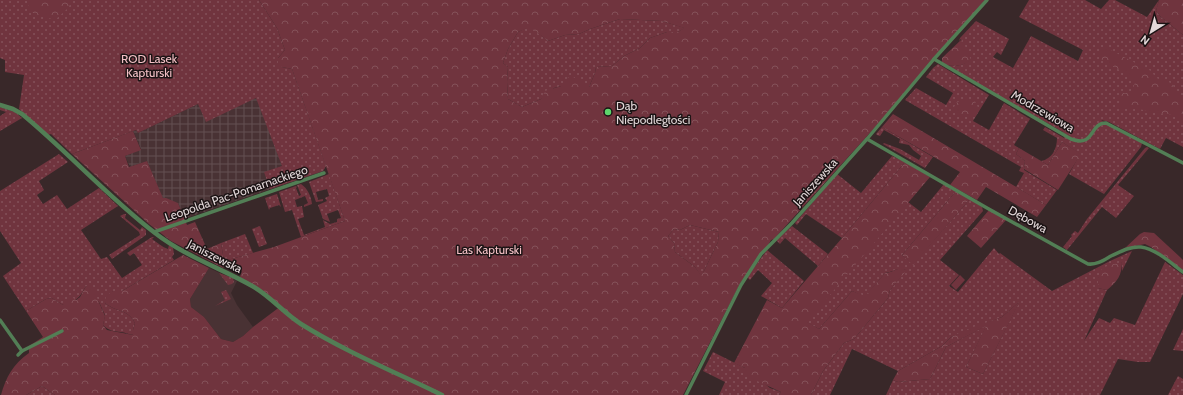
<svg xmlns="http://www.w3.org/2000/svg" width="1183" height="395" viewBox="0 0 1183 395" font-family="Cabin,sans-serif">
	<defs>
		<pattern id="industrial-grid" width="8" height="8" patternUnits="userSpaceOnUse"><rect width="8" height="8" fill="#493234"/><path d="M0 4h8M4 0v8" fill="none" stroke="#634f51"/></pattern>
		<pattern id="green-dots" width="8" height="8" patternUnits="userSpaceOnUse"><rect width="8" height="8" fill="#70343e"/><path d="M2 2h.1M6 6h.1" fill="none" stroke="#845159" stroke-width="1.8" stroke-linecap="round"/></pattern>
		<pattern id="forest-crowns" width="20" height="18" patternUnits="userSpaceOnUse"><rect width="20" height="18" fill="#70343e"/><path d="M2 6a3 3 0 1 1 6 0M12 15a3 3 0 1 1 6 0" fill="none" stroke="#845159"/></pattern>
	</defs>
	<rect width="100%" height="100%" fill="#392829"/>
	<polygon fill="#493234" points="209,268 237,281 231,293 237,305 253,327 243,336 233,342 221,339 204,317 191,307 190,299"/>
	<polygon fill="url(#industrial-grid)" points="292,69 326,166 323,171 204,212 203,211 198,212 198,214 184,219 178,203 163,199 147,161 130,167 125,156 141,149 133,131 136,130 138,133 198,104 202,110"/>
	<g fill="url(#green-dots)">
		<polygon points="0,0 259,0 277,28 285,50 278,58 282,67 292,69 326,166 323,171 270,189 264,172 282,166 256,98 206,122 198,104 138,133 136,130 72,154 51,134 48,135 19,109 24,75 5,72 5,60 0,58"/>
		<path d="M 1029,0 L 1085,0 L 1101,9 L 1109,0 L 1115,0 L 1147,17 L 1159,0 L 1156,11 L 1161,17 L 1183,35 L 1183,147 L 1166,138 L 1160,149 L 1109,122 L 1101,120 L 1106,124 L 1142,143 L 1141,147 L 1104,194 L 1069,174 L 1080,154 L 1062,142 L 1048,165 L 1041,161 C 1052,159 1057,149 1057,138 L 1043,130 L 1045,127 L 1064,138 L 1063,132 L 942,64 C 953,67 961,67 970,60 L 961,39 L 959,41 L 960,38 L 976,21 L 1009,39 L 1001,55 L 997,52 L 993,57 L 1013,68 L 1031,36 L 1078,61 L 1083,50 L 1019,17 Z"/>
		<polygon points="620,19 662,21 685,28 678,32 667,32 650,38 640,48 624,56 612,66 596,67 595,73 589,87 561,86 554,88 541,99 522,107 508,99 507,82 508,67 503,63 508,49 518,32 530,26 548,41 565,35 579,34 590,29"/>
		<polygon points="938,64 989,95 973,121 989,130 1004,103 1030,119 1014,145 1019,148 1016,154 1025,161 1024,170 1057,190 1046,205 1016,187 1024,173 1019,171 1021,167 905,100 916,88 946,105 953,93 926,77 933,68"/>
		<polygon points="0,107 15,112 22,118 0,131 0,116 6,112 0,110"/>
		<polygon points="882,127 933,157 925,168 883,144 884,143 900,149 919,160 921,156 913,150 909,145 899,143 900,139 884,130 880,136 877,135 876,134"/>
		<polygon points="1147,147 1149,148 1118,185 1134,196 1116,218 1102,207 1067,250 1063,247 1072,236 1071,235 1075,231 1078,233 1087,219 1145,148"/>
		<path d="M 59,154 L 68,162 L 39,181 L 44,190 L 37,195 L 43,204 L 57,195 L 67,209 L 99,188 L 118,206 L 81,230 L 101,259 L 107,257 L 122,278 L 142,265 L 134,253 L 130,256 L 127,253 L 152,237 L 154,237 L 152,239 C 158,243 162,247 168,249 L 169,245 L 173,248 L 174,254 L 172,257 L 174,260 L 122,291 L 113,291 L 105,303 C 117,313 127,308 135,323 L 133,330 L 134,335 C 129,335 125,332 121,332 C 113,331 109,331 103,325 L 105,315 L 99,302 L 86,286 C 79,299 77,300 63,305 L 52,298 L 46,299 L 26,311 L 3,276 L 21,263 L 0,231 L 0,191 Z"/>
		<polygon points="892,156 905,162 842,238 806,214 797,225 795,223 837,174 861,193"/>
		<path d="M 329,174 L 345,221 L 301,237 L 292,210 L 285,212 L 279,192 L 296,186 L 297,187 L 296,188 L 299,196 L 301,195 L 297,185 L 301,184 C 308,189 311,196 312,204 L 304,207 L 304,205 L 308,203 L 305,196 L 295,200 L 297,207 L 302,206 L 304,217 L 298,219 L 304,235 L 325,227 L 323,220 L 330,224 L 337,222 L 337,219 L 341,218 L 338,210 L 327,214 L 330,222 L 334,221 L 330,222 L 323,219 L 318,205 L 327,201 L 325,198 L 329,196 L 327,189 L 316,192 L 318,200 L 323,199 L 323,201 L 316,202 L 309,182 Z"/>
		<path d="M 944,184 L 956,191 L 902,255 L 913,264 L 970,199 L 982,207 L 983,211 L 940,260 L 959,275 L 949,286 L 958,292 L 994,248 L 999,254 L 1000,253 L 1052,291 L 1110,261 L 1132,251 L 1122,271 L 1122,262 L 1098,278 L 1098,288 L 1107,290 L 1084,341 L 1099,318 L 1110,323 L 1114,318 L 1135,325 L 1165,262 L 1183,275 L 1183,294 L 1150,362 L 1138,362 L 1118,359 L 1100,395 L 886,395 L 893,380 L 898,382 L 930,379 L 946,347 L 987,325 L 966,367 L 983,374 L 1019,302 L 1002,317 L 951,337 L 942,346 L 898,371 L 852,349 L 830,395 L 811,395 L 823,371 L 844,343 L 854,339 L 888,298 L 890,290 L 906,270 C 897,267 894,272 885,273 L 865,297 L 852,291 L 819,329 L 806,322 L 908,202 L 921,212 Z"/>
		<polygon points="277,194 281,207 279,205 270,208 269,210 265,198"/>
		<polygon points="124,214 126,214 125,218 140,230 142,227 146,230 146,235 112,259 109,255 140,235 139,232 120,216"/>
		<polygon points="690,225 719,232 718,242 704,271 701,276 695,267 675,252 674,243 668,236 674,229 680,230"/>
		<polygon points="260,226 267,244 259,247 252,229"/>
		<polygon points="792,226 828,254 818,266 785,238 780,244 776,240"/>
		<polygon points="245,234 253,253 224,261 221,243"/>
		<polygon points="767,250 804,281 782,308 761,296 772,283 758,270 750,280 747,277"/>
		<polygon points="219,273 233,278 234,282 232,284 228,285"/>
		<polygon points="226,290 231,299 215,306 225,300 221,292"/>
		<polygon points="1183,329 1183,351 1173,350"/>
		<polygon points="713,352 745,368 770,388 781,392 779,395 719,395 725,382 703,371"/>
		<polygon points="1178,376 1183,379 1183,395 1168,395"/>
		<polygon points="42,386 55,395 26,395"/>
	</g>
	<g fill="url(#forest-crowns)" fill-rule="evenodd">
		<polygon points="29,0 70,0 71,3 67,9 55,20 33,13 28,5"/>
		<path d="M 259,0 L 985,0 L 916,82 L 783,229 L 774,239 L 771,240 L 766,249 L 741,282 L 683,395 L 55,395 L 42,386 L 26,395 L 1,395 C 6,377 13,364 29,353 L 29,346 L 43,337 L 26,311 L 46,299 L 52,298 L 63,305 L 70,296 L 76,300 L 80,297 L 86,286 L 90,287 L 94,291 L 105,316 L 103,325 L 107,330 L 133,335 L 133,330 L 135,323 C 127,308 117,313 105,303 L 106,296 L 113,291 L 122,291 L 183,255 L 209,268 L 190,299 L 191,307 L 204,317 L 221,339 L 233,342 L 243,336 L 253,327 L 281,306 L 240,277 L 242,271 L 226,262 L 223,268 L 171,241 L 149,224 L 72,154 L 133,131 L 141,150 L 125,156 L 129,167 L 147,161 L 163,198 L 166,198 L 178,203 L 187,225 L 195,222 L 207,249 L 221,243 L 224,261 L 274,247 L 345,221 L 292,69 L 282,67 L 278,64 L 278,58 L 285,50 L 277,28 ZM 620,19 L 662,21 L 684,28 L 678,32 L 667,32 L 650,38 L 640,48 L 624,56 L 612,66 L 596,67 L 595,73 L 589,87 L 570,75 L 561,86 L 545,91 L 541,99 L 522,107 L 508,99 L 507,82 L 508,67 L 503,63 L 508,49 L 518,32 L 530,27 L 548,41 L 565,35 L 579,34 L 590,29 ZM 690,225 L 719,232 L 718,242 L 704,271 L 701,275 L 695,267 L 675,252 L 674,243 L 668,236 L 674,229 L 680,230 Z"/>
		<polygon points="1159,0 1183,0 1183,35 1161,17 1156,11"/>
		<path d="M 962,39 L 971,60 C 962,67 953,67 942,64 L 942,58 Z"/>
		<polygon points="1105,47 1143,67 1151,71 1156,78 1171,83 1183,101 1183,120 1174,115 1159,114 1144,110 1121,107 1119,103 1119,96 1123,93 1132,93 1135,82 1130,76 1099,58 1101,52"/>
		<polygon points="967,100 975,101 979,110 977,114 972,118 963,116 956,113 954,107 957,102"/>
		<polygon points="893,114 1028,194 1046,205 1037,217 986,187 977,200 950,185 960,172 882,127"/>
		<polygon points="1062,142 1081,154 1058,190 1024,169 1025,161 1016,154 1019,148 1048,165"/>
		<path d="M 905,162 L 930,177 L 807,322 L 819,329 L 852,291 L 865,296 L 885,273 C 895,272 896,266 907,270 L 890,290 L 888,298 L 854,339 L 844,343 L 823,371 L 811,395 L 779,395 L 781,392 L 755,380 L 743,373 L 745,368 L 734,363 L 767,300 L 782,308 L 842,238 Z"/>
		<polygon points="956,191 970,199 913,265 902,255"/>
		<polygon points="989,210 1006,220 981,248 967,236"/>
		<polygon points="1144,232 1154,233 1180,257 1183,260 1183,270 1151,247 1145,244 1125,248 1140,234"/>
		<path d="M 1122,262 C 1122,275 1117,282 1107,290 L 1098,288 L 1098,278 L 1102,268 L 1110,265 Z"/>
		<polygon points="1020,301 983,374 966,367 986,326 946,347 930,379 898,382 893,380 898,371 942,346 951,337 965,330 1002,317"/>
	</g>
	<polygon fill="#70343e" points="960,275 965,280 956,290 951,285"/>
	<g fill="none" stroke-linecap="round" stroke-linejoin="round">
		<g stroke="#527e55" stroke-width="3.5">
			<path d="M 934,59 L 1071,139 C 1095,148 1089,123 1106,123 L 1183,163"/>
			<path d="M 867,139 L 987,208 L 1088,264 C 1097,265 1104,260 1111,256 C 1120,252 1130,246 1141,247 C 1156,249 1171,263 1183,272"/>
			<polyline points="154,232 324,173"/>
			<polyline points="0,320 22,351"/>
			<polyline points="18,355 22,351 62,331"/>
			<polyline points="686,395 741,285 761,254 792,223 867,139 934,59 987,0"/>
		</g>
		<path stroke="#527e55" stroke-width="4.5" d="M 0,105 L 13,109 L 22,114 C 68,152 108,197 155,233 C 186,257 221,268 254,287 C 271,297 284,313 301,324 C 346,352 395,372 442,395"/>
	</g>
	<circle fill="#5dd56c" stroke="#1b1314" stroke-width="1.5" cx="608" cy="112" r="4"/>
	<g text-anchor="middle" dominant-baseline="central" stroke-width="3" stroke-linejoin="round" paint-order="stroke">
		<g font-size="12" fill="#f3c0c5" stroke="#1b1314">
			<text x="149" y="58">ROD Lasek<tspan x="149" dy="14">Kapturski</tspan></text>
			<text x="489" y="249">Las Kapturski</text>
		</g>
		<g font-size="12" fill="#e2d7d8" stroke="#1b1314" text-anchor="start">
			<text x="616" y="105">Dąb<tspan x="616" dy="14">Niepodległości</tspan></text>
		</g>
		<g font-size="12" fill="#e2d7d8" stroke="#1b1314">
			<text transform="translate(1043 111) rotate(30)">Modrzewiowa</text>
			<text transform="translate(815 182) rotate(-48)">Janiszewska</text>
			<text transform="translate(236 193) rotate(-19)">Leopolda Pac-Pomarnackiego</text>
			<text transform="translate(1028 219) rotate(29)">Dębowa</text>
			<text transform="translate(215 256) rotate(27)">Janiszewska</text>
		</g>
	</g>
	<g transform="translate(1151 32) rotate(217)" stroke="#1b1314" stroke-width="3" paint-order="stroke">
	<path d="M0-3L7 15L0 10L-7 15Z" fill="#e2d7d8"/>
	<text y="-6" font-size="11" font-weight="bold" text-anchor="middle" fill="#e2d7d8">N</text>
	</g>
</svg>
